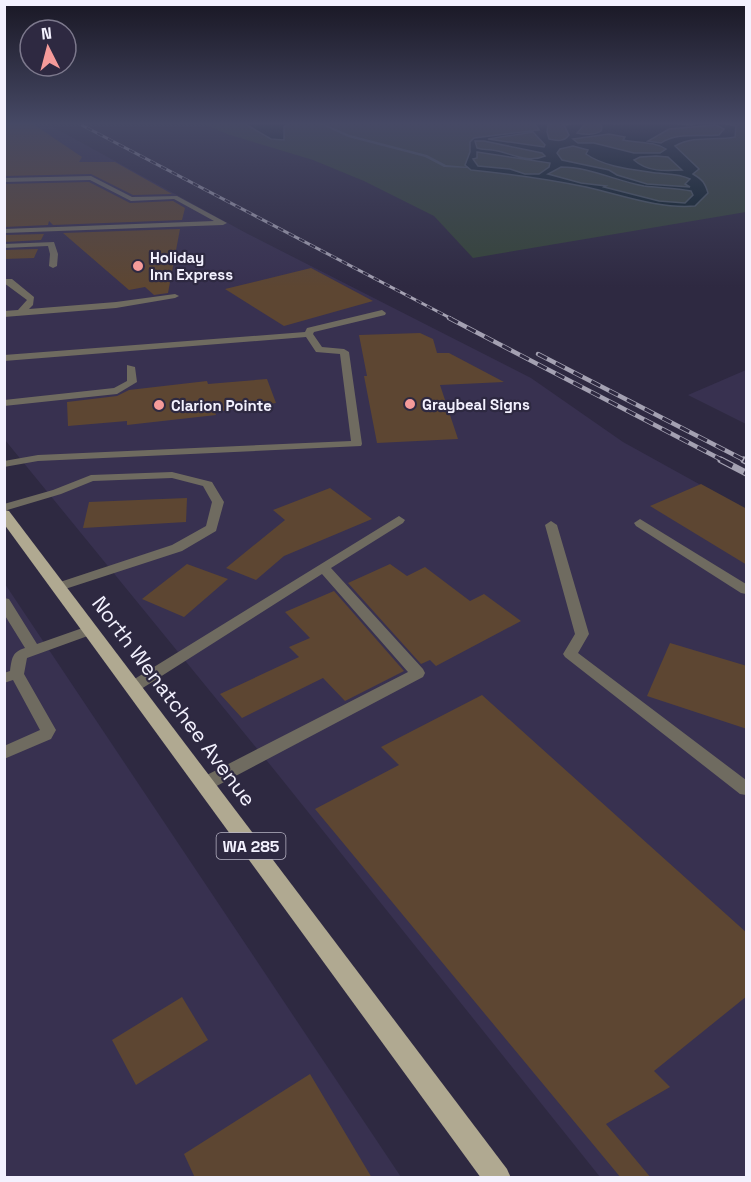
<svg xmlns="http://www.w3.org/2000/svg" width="751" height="1182" viewBox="0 0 751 1182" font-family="'Space Grotesk',sans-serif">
	<rect width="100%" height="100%" fill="#2e2941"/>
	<g fill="#383150">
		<polygon points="4,122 44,122 246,233 531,378 623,442 746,510 746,1177 600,1177 276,772 5,440"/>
		<polygon points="746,370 746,424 688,395"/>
		<polygon points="5,584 401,1177 5,1177"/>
	</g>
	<polygon fill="#354438" points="199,122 746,122 746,212 473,258 434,216 364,181 313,160 227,134"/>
	<g fill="#02191e" stroke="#4a5a61" stroke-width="1.5" fill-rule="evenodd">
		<polygon points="242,122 291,122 284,127 284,140 271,139"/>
		<path d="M 539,122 L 557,122 L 548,125 L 547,132 L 549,139 C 557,141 564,142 569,135 L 564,125 L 587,122 L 577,133 C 584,135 595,135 601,131 L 602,127 L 598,122 L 615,124 L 659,122 L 691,125 L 703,122 L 718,122 L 736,126 L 735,137 C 714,141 695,135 675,146 L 699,169 L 693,174 C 703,180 705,183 708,193 L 695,206 C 658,209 622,195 586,187 C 548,179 510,174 471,170 L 465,165 L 470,152 L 470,142 L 474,138 L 539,130 L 535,123 ZM 716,125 L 724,129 L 719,135 C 700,137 677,132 661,143 L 648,141 L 669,129 ZM 533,132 L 545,145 L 544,147 L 488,139 ZM 609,134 L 625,137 L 623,140 C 637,143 654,141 666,149 L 660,153 L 634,153 L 594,143 L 578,143 L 573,139 ZM 475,141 L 484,141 L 542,153 L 545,156 C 527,164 509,152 492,150 C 486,149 483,150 477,148 ZM 573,146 L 588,150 L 586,154 C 603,166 628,169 649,172 C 664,175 676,172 690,179 L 685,184 L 690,187 L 647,184 L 617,175 L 609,170 L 562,160 L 557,153 L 560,149 ZM 477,152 L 550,163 L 549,167 L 539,174 L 525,174 L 510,169 L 478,166 L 473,159 L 477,158 ZM 656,156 L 668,157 L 682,170 C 665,171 647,172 634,160 L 640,157 ZM 561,167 C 590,167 616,181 644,186 C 660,188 676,188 691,191 L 693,195 L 685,203 L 659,201 L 604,187 L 606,186 L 581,183 L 548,174 Z"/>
	</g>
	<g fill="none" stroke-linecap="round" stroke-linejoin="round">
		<polygon fill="#4a5a61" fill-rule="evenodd" points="316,122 319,122 350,135 427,155 446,165 469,167 467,168 444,167 425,157 348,137"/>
	</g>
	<g fill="#5d4632">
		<polygon points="4,122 30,122 82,157 79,162 115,162 172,194 133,195 91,174 4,176"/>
		<polygon points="89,182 130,203 173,201 185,208 182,220 53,225 49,221 48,225 4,227 4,184"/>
		<polygon points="180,229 168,293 154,295 145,287 129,290 63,233"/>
		<polygon points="44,234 41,240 4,242 4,235"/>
		<polygon points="38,249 34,258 4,259 4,250"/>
		<polygon points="311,268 373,301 284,326 225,289"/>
		<polygon points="420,333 433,339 437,353 449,353 504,382 440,385 458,439 377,443 364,376 367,376 359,335"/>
		<polygon points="267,379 276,403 215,412 216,415 127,425 127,421 68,426 67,402 117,396 129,390 207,381 208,384"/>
		<polygon points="701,484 747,509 747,565 650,506"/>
		<polygon points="330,488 372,519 284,556 256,580 226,568 285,520 273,510"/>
		<polygon points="187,498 186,522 83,528 89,502"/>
		<polygon points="187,564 228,579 184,617 142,599"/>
		<polygon points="390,564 407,576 425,567 470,601 484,594 521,621 436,666 430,660 421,664 348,583"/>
		<polygon points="334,591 404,671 345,701 323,678 242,718 220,694 299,657 289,647 310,638 285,612"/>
		<polygon points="670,643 747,666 747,729 647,696"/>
		<polygon points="482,695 747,933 747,996 654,1071 670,1087 606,1124 651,1178 621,1178 315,809 399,765 381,747"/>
		<polygon points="182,997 208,1040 136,1085 112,1040"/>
		<polygon points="310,1074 372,1178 195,1178 184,1154"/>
	</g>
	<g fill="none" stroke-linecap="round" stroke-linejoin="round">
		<g fill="#6f6b60" fill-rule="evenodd">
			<polygon points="91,176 132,197 177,196 227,223 223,225 4,233 4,229 214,221 174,199 131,201 90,180 4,182 4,178"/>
			<polygon points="54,242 58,254 57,266 53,268 49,266 50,254 48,246 4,248 4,244"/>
			<polygon points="4,279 12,279 34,297 33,305 29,309 116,302 175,294 179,296 175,298 116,308 4,317 4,311 18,310 27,300 4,283"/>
			<polygon points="382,310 386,313 385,315 314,332 313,334 322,347 344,349 349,352 362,444 361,446 38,461 4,467 4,461 38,455 351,441 340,354 316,352 306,337 4,361 4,355 305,332 307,328"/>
			<polygon points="127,365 135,367 137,382 117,394 4,406 4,400 114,388 127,381"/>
			<polygon points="172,472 212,482 224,502 216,531 182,551 59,591 52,587 54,584 172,545 206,526 212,502 203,486 172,478 93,481 61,494 4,511 4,504 53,490 91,475"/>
			<polygon points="399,516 405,520 403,523 331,568 423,669 425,673 423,677 211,789 205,791 199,789 197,784 199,779 408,672 322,574 138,691 128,691 125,687 128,683"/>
			<polygon points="640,519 746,584 746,594 741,593 636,526 634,523"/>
			<polygon points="551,521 557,525 589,634 578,653 746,780 746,795 740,794 565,657 563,654 575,634 545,525"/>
			<path d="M 4,598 L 9,599 L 37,644 L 91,625 L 98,630 L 96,633 L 27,658 L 24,674 L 56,730 L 51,739 L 4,759 L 4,746 L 40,730 L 13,680 L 4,683 L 4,673 L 10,671 C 12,658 12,652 25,648 L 4,614 Z"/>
		</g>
		<polygon fill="#b0a991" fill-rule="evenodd" points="4,510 9,511 507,1169 511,1178 481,1178 4,524"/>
		<g stroke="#a4a1b2" stroke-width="3">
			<polyline id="rail-far2" points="76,122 452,319"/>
		</g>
		<g stroke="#a4a1b2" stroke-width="4.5">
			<g id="rail-far1">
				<polyline points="449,318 724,461"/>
				<polyline points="538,354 746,461"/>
			</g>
		</g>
		<g stroke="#a4a1b2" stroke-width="7">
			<g id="rail">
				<polyline points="721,460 746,473"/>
				<polyline points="744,460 746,461"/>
			</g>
		</g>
		<use href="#rail-far2" stroke="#2e2941" stroke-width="2" stroke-dasharray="6" stroke-linecap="butt"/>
		<use href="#rail-far1" stroke="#2e2941" stroke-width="3" stroke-dasharray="10" stroke-linecap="butt"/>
		<use href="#rail" stroke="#2e2941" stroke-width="4.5" stroke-dasharray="13" stroke-linecap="butt"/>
	</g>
	<linearGradient id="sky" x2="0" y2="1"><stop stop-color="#191724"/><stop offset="0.43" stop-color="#464965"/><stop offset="1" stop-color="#464965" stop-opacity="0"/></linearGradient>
	<rect width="751" height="287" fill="url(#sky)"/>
	<g fill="#f59b9a" stroke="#2e2941" stroke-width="2">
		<circle cx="138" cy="266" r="6"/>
		<circle cx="410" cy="404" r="6"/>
		<circle cx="159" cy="405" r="6"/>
	</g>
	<g text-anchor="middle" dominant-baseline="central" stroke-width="4.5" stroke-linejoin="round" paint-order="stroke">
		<g font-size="15" font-weight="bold" fill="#f3f1fe" stroke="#2e2941" text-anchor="start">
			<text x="150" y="257">Holiday<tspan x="150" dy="17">Inn Express</tspan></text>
			<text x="422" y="404">Graybeal Signs</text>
			<text x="171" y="405">Clarion Pointe</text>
		</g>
		<rect fill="#2e2941" stroke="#b8b5c5" stroke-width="1.5" x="216.5" y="833" width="69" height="26" rx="4.5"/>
		<g font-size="16" font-weight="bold" fill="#f3f1fe">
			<text x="251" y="846">WA 285</text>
		</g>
		<g font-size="21" fill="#f3f1fe" stroke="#2e2941">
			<text transform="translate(174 701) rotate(53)">North Wenatchee Avenue</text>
		</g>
	</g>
	<rect width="751" height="1182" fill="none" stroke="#f3f1fe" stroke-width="12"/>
	<g transform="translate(48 48) rotate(354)"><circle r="28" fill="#2e2941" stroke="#7d798d" stroke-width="1.5"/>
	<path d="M0-4.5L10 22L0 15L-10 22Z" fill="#f59b9a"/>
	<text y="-9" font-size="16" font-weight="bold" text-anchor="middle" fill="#f3f1fe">N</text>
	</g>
</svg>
